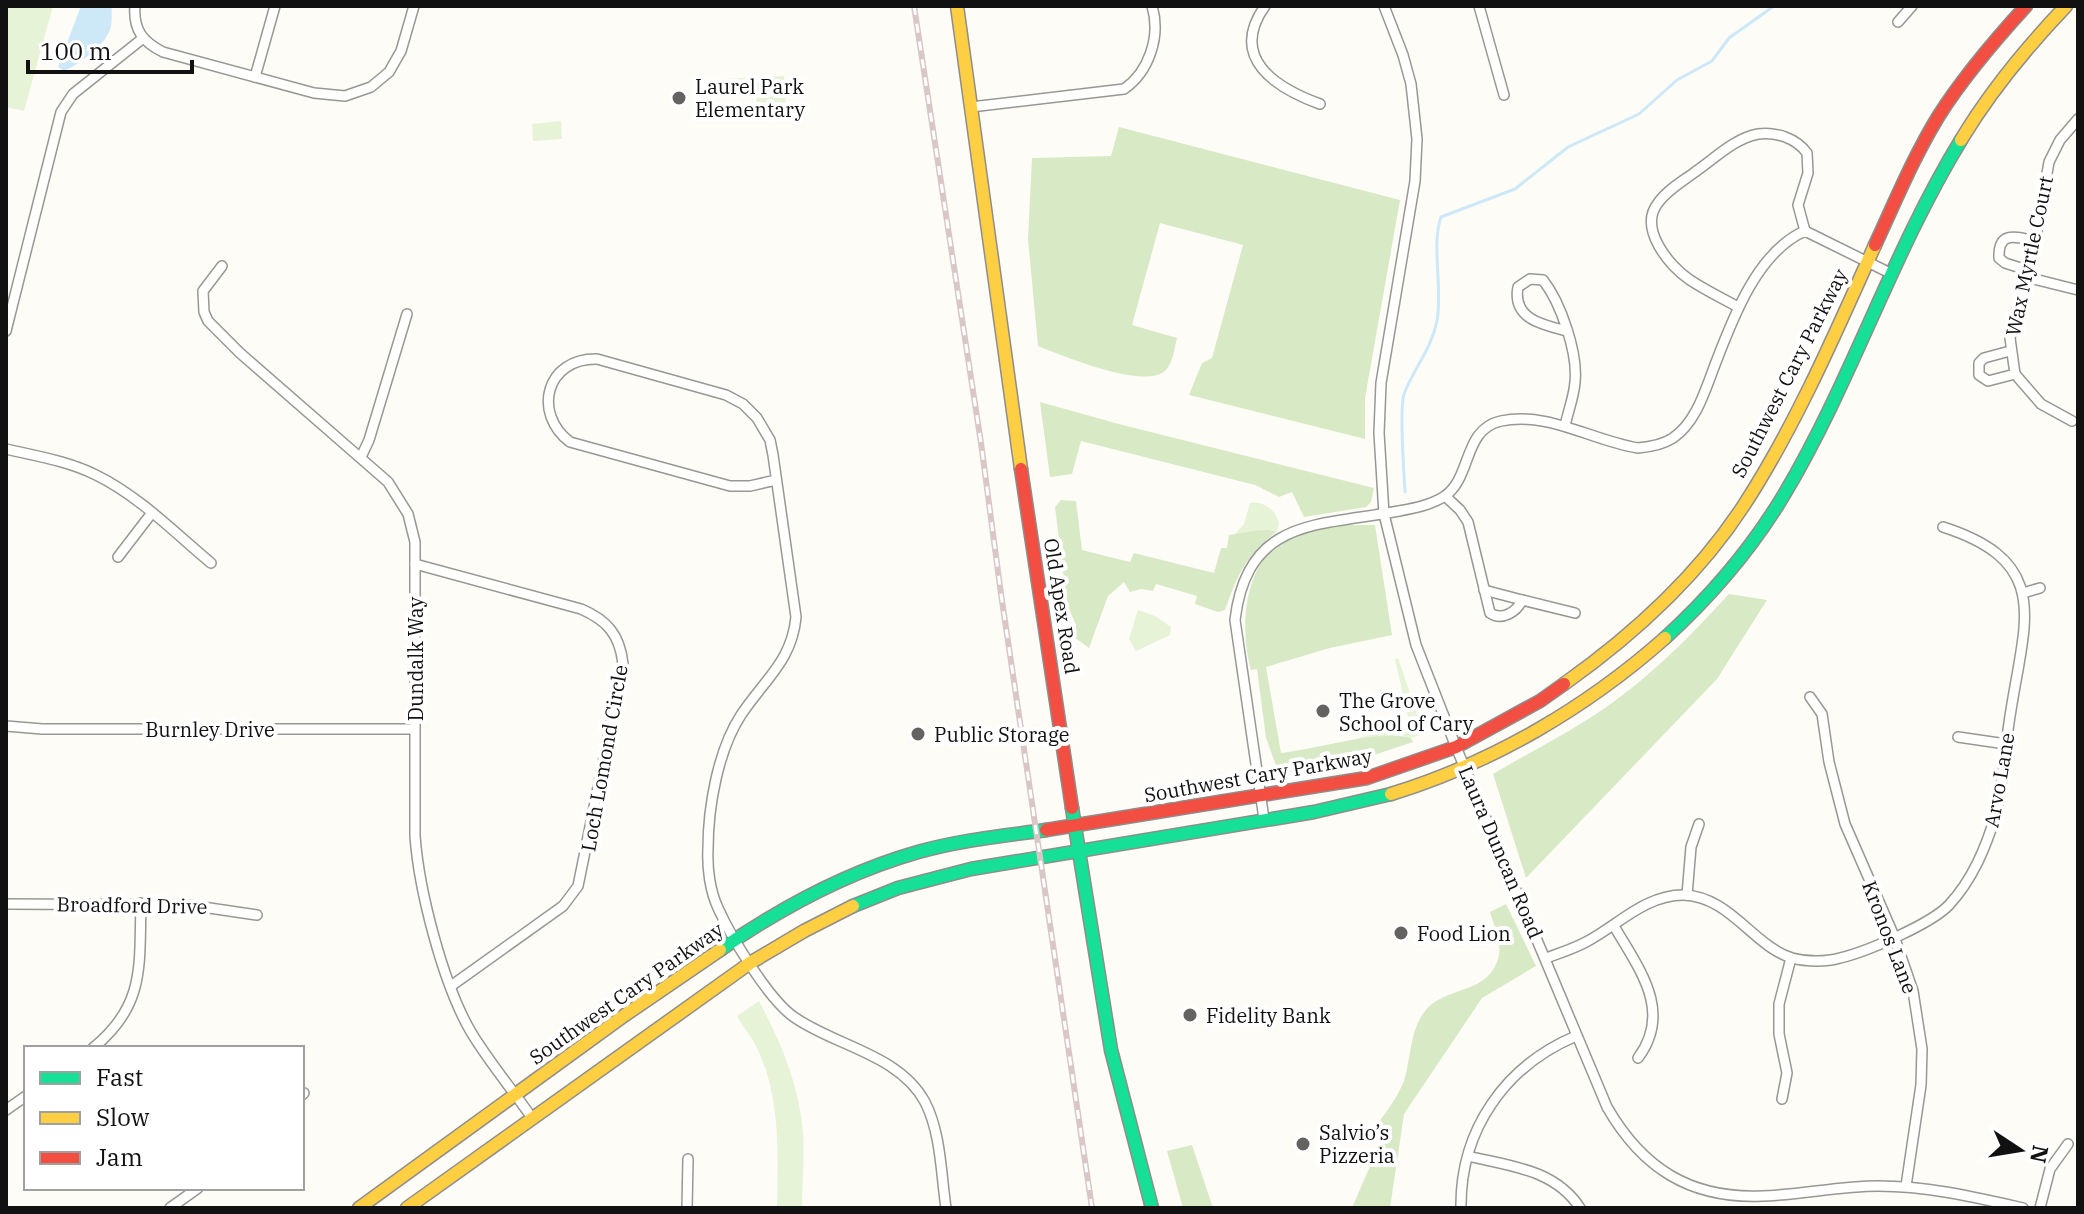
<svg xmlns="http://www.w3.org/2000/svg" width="2084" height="1214" viewBox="0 0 2084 1214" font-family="'IBM Plex Serif',serif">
	<rect width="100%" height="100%" fill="#fdfcf7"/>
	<g fill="#e7f3d7">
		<polygon points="6,6 53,6 24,111 6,107"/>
		<polygon points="784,76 786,106 757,108 755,77"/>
		<polygon points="745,78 746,96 725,98 724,79"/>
		<polygon points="561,121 562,139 533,141 532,124"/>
		<path d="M 1250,503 C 1264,501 1275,509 1279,523 L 1277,531 C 1262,528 1251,534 1235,534 L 1244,524 Z"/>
		<polygon points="1138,610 1155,616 1171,627 1170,635 1136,651 1129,639"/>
		<polygon points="1398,658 1422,729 1421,735 1411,738 1401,735 1354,739 1410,725 1395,659"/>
		<path d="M 759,1001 C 781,1042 799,1085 803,1132 C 805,1157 802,1183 802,1208 L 777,1208 C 778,1155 781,1097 757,1048 C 752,1037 743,1027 737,1016 Z"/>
	</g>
	<g fill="#d8eac5">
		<path d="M 1119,127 L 1400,200 L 1365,398 L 1365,439 L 1189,395 L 1202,363 L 1212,358 L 1243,245 L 1160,223 L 1132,325 L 1177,338 C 1174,349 1173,367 1162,373 C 1138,387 1063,356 1038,346 L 1028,239 L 1032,158 L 1111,156 Z"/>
		<polygon points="1040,402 1119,424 1374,488 1371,502 1366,507 1304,517 1292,492 1279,497 1255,485 1081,441 1072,474 1050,477"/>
		<path d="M 1061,500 L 1076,501 L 1082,550 L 1130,562 L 1134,553 L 1214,573 L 1221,548 L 1227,548 L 1229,535 C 1245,533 1262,528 1277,531 C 1245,558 1239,571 1225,610 L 1218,612 L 1195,604 L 1197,596 L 1156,584 L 1153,591 L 1141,589 L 1130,592 L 1124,582 L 1108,596 L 1089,648 L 1074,637 L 1076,625 L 1067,604 L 1055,507 Z"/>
		<path d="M 1351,525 L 1375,525 L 1392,635 L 1330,648 L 1266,667 L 1281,753 C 1316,749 1381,729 1411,738 L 1413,742 L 1350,763 L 1288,772 L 1278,771 L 1266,738 L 1257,669 L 1251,670 C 1239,627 1243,559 1290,537 C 1309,528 1331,527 1351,525 Z"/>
		<path d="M 1729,594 L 1767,600 L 1717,679 L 1526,878 L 1493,774 C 1523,756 1555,740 1585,721 C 1639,688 1686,641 1729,594 Z"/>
		<path d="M 1506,904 L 1536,966 L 1482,998 L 1404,1114 L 1390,1208 L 1352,1208 L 1386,1129 L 1378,1123 C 1388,1110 1398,1096 1404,1081 C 1411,1058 1410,1030 1425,1011 C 1445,986 1487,995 1498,959 C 1503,944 1494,926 1490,912 Z"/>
		<polygon points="1192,1145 1212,1205 1212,1208 1183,1208 1167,1151"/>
	</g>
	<path fill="#cde8f7" d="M 81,6 L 112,6 C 111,14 113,25 109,32 C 102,48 79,64 64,71 L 58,67 Z"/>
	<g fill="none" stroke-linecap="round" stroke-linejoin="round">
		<path stroke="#cde8f7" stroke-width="3" d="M 1405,492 C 1404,472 1399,409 1404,394 C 1414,368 1431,350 1437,321 C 1443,288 1431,245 1441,217 L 1515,189 L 1568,147 L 1639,114 L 1677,80 L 1712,61 L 1729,38 L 1774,6"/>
		<g stroke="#979795" stroke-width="12">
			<g id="street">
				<path d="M 135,6 C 133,30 143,42 163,52 L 314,93 L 345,96 L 371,87 L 389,72 L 401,51 L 414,6"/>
				<path d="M 1265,6 C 1228,58 1276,88 1320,104"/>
				<path d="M 1384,6 L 1403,55 L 1411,84 L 1417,139 L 1415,181 L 1381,383 L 1379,433 L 1384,514 L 1416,645 L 1456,747 L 1607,1107 C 1642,1168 1690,1199 1762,1196 C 1801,1195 1839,1186 1878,1186 C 1928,1186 1974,1197 2023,1208"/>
				<polyline points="1479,6 1504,95"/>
				<polyline points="1898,22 1912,6"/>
				<polyline points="255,77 275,6"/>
				<path d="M 971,107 L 1124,89 C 1149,72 1161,36 1152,6"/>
				<path d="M 222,266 L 203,291 L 204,312 L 208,321 L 240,353 L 388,482 L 408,514 L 415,542 L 415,836 C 419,891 443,984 471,1032 C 489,1062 512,1089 532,1118"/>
				<path d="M 2027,270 L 2005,263 L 1999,258 C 1998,230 2016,237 2035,241"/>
				<polyline points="2026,277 2078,290"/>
				<path d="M 1738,307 C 1722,298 1705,290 1690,280 C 1669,266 1638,228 1658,203 C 1667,190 1683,181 1695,172 C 1714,159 1735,138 1758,134 C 1777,132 1796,138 1807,153 L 1808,173 L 1798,205 L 1805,231"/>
				<polyline points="6,331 61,112 73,94 142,39"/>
				<polyline points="2010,351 1984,358 1979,363 1979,375 1988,381 2015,374"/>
				<polyline points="2072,421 2041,404 2015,374 2010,338 2037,231 2049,162 2060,140 2078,119"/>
				<path d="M 1565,426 C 1568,411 1574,397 1575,382 C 1578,353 1561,303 1543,280 L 1530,279 L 1518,287 C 1512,319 1543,325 1567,331"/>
				<path d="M 6,449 C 36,456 68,461 96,475 C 139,496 175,533 211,563"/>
				<polyline points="361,457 369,440 407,314"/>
				<path d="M 776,480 L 750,486 L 730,486 L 570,442 C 532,413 546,358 597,359 L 726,395 L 743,404 L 757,418 L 770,440 L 773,455 L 796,617 C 792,661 764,680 741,715 C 718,750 708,807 708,849 C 707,868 710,891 718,908 C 731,937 769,1000 794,1017 C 835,1046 899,1054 925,1102 C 941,1133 941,1174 946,1208"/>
				<path d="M 1445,496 L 1460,510 L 1468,522 L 1490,613 C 1502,621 1517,612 1522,600 L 1575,613"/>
				<polyline points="118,557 151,514"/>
				<path d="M 415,564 L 581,609 C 607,620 620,635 623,664 L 578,886 L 563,906 L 451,986"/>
				<polyline points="1484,590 1522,600"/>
				<polyline points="2023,593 2040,588"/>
				<polyline points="1810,697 1822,714 1829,762 1845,824 1894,936 1913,991 1922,1049 1921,1085 1906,1186"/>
				<polyline points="6,726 42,729 414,729"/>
				<polyline points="1958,737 2006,744"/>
				<path d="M 1264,819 L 1235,620 C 1247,517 1320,526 1399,511 C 1415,508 1431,505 1445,496 C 1472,477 1463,429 1501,421 C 1548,411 1593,441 1638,448 C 1650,447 1662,445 1673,438 C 1695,423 1704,394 1713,370 C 1731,323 1756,252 1805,231 L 1892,274"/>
				<polyline points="1687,895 1691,847 1699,824"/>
				<polyline points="6,904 189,905 257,915"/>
				<path d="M 1614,926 C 1639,969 1673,1011 1638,1058"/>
				<path d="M 1546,958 C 1560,953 1573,949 1586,942 C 1617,926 1645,895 1683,895 C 1730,896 1753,946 1792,958 C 1807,962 1826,962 1840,958 C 1866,952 1931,924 1949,905 C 1973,879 1986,847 1996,814 C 2004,779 2005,744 2011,710 C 2025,620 2052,562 1943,527"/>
				<path d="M 93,1048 C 146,1005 139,965 141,903"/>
				<polyline points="302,1095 304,1093"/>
				<polyline points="1782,1099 1787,1073 1779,1034 1779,1004 1791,958"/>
				<polyline points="6,1110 26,1096"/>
				<path d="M 1468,1156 C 1509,1166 1555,1169 1580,1208"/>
				<polyline points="170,1208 198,1188"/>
				<polyline points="687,1208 688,1159"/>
				<path d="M 1461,1208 C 1460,1130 1505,1066 1576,1036"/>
				<polyline points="2040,1208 2050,1169 2068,1144"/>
			</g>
		</g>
		<g stroke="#8e8d8b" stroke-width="15">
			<g id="fast">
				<path d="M 1665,638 C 1711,596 1753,547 1785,493 C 1852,380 1892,253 1961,140"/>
				<polyline points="1072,808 1111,1050 1152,1208"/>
				<polyline points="853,906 898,888 971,869 1314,812 1391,794"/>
				<path d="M 720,950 C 779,909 848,872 918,852 C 960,840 1003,836 1046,830"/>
			</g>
		</g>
		<g stroke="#8e8d8b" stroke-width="15">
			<g id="slow">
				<polyline points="957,6 1021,469"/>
				<path d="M 1961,140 C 1991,90 2026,48 2066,6"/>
				<path d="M 1564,684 C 1633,635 1698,576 1744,505 C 1796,425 1836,332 1875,245"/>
				<path d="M 1391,794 C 1492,763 1586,708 1665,638"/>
				<polyline points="359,1208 625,1015 720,950"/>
				<polyline points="407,1208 750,963 804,931 853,906"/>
			</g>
		</g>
		<g stroke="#8e8d8b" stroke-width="15">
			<g id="jam">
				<path d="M 1875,245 C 1895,202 1913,158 1938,117 C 1963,77 1994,41 2026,6"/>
				<polyline points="1021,469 1072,808"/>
				<polyline points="1046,830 1367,778 1456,747 1540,701 1564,684"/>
			</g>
		</g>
		<use href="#street" stroke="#fffffe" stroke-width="9"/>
		<use href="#fast" stroke="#16e098" stroke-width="12"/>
		<use href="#slow" stroke="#ffcf43" stroke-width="12"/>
		<use href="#jam" stroke="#f24e42" stroke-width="12"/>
		<g stroke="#d9c6c7" stroke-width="6">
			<polyline id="rail" points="914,6 981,443 1001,594 1092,1208"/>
		</g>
		<use href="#rail" stroke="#fff" stroke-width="3" stroke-dasharray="9" stroke-linecap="butt"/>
	</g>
	<g fill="#646362" stroke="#fff" stroke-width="3">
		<circle cx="679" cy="98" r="8"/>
		<circle cx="1323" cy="711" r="8"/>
		<circle cx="918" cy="734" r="8"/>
		<circle cx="1401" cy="933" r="8"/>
		<circle cx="1190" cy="1015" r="8"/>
		<circle cx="1303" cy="1144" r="8"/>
	</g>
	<g text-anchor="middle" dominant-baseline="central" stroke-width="8" stroke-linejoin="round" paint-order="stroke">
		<g font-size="20" fill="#111" stroke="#fff" text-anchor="start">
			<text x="695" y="86">Laurel Park<tspan x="695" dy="23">Elementary</tspan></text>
			<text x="1339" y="700">The Grove<tspan x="1339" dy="23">School of Cary</tspan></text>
			<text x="934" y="734">Public Storage</text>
			<text x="1417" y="933">Food Lion</text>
			<text x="1206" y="1015">Fidelity Bank</text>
			<text x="1319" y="1132">Salvio’s<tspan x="1319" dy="23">Pizzeria</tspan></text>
		</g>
		<g font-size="20" fill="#111" stroke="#fff">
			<text transform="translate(2029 256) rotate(-78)">Wax Myrtle Court</text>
			<text transform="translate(1789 373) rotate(-63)">Southwest Cary Parkway</text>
			<text transform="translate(1062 606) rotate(81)">Old Apex Road</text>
			<text transform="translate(415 659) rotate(-90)">Dundalk Way</text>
			<text x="210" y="729">Burnley Drive</text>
			<text transform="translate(604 758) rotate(-80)">Loch Lomond Circle</text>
			<text transform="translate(1258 775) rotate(-10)">Southwest Cary Parkway</text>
			<text transform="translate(1999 780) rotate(-80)">Arvo Lane</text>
			<text transform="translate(1501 852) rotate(67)">Laura Duncan Road</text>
			<text transform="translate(132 905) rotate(1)">Broadford Drive</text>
			<text transform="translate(1890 937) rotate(69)">Kronos Lane</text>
			<text transform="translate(626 993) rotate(-35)">Southwest Cary Parkway</text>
		</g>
	</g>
	<rect width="2084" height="1214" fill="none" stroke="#111111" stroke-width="16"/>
	<rect x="24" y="1046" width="280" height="144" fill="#ffffff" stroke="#a0a0a0" stroke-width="2"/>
	<rect x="40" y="1072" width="40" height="12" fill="#16e098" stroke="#a0a0a0" stroke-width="2"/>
	<text x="96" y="1086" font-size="24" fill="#111111">Fast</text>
	<rect x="40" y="1112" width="40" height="12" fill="#ffcf43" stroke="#a0a0a0" stroke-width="2"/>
	<text x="96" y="1126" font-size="24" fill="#111111">Slow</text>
	<rect x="40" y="1152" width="40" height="12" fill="#f24e42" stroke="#a0a0a0" stroke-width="2"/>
	<text x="96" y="1166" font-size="24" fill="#111111">Jam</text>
	<g transform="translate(2020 1150) rotate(102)" stroke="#ffffff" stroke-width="6" paint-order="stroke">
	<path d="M0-6L14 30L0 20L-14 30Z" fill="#111111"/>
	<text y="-12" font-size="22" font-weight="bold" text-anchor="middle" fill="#111111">N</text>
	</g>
	<path d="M28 60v12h164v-12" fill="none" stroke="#111111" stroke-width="4"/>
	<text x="40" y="60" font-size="24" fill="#111111" stroke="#ffffff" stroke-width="6" paint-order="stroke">100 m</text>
</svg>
